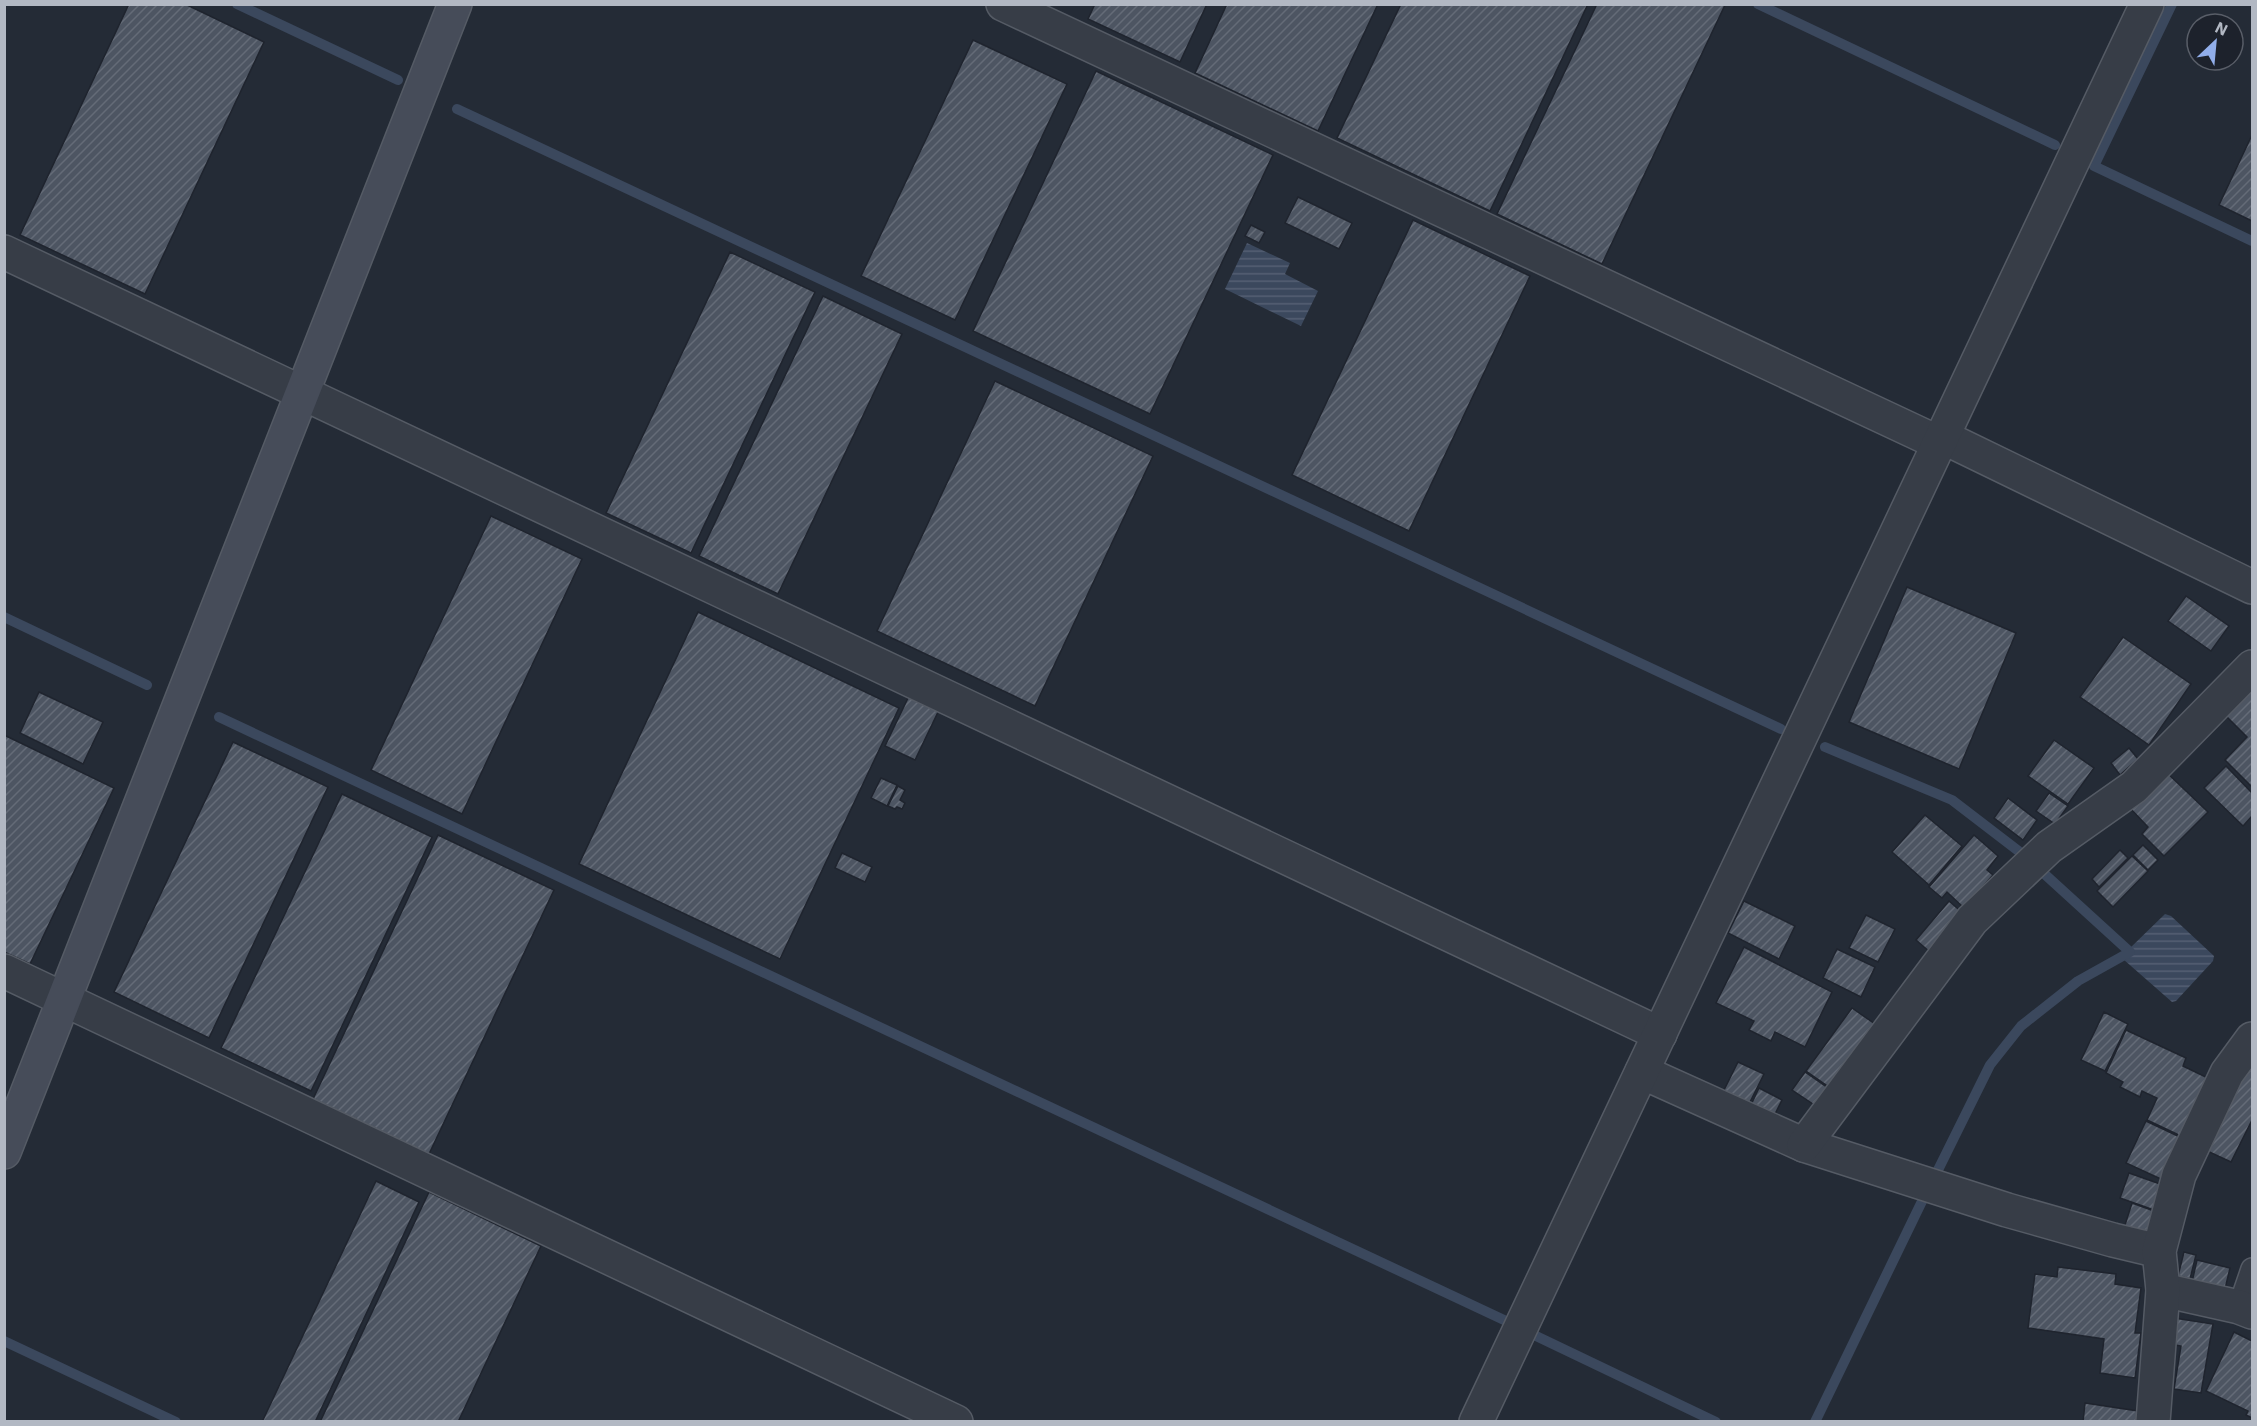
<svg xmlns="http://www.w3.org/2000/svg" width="2257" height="1426" viewBox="0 0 2257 1426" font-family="'IBM Plex Sans',sans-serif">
	<defs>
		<pattern id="water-rules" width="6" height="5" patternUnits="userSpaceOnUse" patternTransform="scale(1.5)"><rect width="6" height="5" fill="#3b485d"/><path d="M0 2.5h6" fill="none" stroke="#556073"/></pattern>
		<pattern id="building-hatch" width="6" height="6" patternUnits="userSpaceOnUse" patternTransform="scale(1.5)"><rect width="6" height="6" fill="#4d5562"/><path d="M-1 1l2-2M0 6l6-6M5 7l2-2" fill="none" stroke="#646b77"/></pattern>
	</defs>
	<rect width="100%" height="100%" fill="#242b36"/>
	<g fill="url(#water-rules)">
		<polygon points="1247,243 1290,263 1285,274 1318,291 1301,326 1225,289"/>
		<polygon points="2165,914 2171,916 2214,956 2213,961 2176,1001 2172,1002 2123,959 2128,950"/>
	</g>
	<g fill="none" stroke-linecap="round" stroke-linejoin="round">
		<g stroke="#3b485d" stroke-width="10">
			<polyline points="237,4 398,80"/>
			<polyline points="1758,4 2055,145"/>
			<polyline points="2172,4 2094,166 2252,241"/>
			<polyline points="457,109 1781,729"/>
			<polyline points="4,617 147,685"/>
			<polyline points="219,717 1504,1320"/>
			<polyline points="1825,747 1952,800 2025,856"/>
			<polyline points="1936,1174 1990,1065 2021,1026 2078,981 2130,952 2039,869"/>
			<polyline points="1534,1335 1716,1422"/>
			<polyline points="4,1341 176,1422"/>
			<polyline points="1815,1422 1926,1193"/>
		</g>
	</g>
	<g fill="url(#building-hatch)" stroke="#1f242e" stroke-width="1.5">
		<polygon points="129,4 185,4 264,42 145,294 20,235"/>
		<polygon points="1095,4 1207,4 1180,62 1088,19"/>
		<polygon points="1227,4 1378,4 1318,131 1195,73"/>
		<polygon points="1401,4 1588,4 1490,211 1337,138"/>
		<polygon points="1597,4 1725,5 1602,264 1497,214"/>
		<polygon points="973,40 1067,84 955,320 861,276"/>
		<polygon points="1096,71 1273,155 1150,414 973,331"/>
		<polygon points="2252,135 2252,221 2219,205"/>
		<polygon points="1298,197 1352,223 1339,249 1285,223"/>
		<polygon points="1413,220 1530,276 1409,531 1292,475"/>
		<polygon points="1251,225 1265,232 1259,243 1245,236"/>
		<polygon points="730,252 815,292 691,553 606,513"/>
		<polygon points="823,296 902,334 778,594 699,556"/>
		<polygon points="995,381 1153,456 1035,706 877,631"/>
		<polygon points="491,516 582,559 462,814 371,770"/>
		<polygon points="1907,587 2016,633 1959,769 1849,722"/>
		<polygon points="2186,596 2229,626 2211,651 2168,621"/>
		<polygon points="698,612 899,708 780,959 579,864"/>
		<polygon points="2123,637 2191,684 2149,745 2080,697"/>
		<polygon points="2252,683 2252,787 2225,760 2247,737 2223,713"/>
		<polygon points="39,692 103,722 83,764 20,733"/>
		<polygon points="909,696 939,710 915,760 885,746"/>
		<polygon points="4,735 114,788 30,964 4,952"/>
		<polygon points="2054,740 2094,768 2068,804 2028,776"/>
		<polygon points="233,742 328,787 209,1038 114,992"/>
		<polygon points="2129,748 2138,759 2120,775 2111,763"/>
		<polygon points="2226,766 2252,793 2252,816 2243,826 2204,788"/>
		<polygon points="2164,770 2208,812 2164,856 2142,834 2148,827 2128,806"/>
		<polygon points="881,778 897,785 887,806 871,798"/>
		<polygon points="898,786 905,790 900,800 905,803 902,809 897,807 895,809 888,806"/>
		<polygon points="2049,793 2068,806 2055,824 2036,811"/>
		<polygon points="342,794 432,837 311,1091 221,1048"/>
		<polygon points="2008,798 2037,820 2023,840 1994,818"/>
		<polygon points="1925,815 1962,846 1929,885 1892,852"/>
		<polygon points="438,835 554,890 429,1154 313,1099"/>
		<polygon points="1974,835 1998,856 1987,870 1993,875 1964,908 1947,892 1942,898 1929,887"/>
		<polygon points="2143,845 2158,860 2148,870 2133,855"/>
		<polygon points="2120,850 2128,858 2099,887 2092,879"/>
		<polygon points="842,853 872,867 865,882 835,868"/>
		<polygon points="2132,856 2148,871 2113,907 2097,891"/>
		<polygon points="1744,901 1795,926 1779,959 1728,933"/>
		<polygon points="1949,901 1965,915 1931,953 1916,940"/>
		<polygon points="1866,915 1895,929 1878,962 1849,948"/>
		<polygon points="1744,947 1832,992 1805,1047 1775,1032 1771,1041 1749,1030 1754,1021 1716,1003"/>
		<polygon points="1837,949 1875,967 1861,997 1823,978"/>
		<polygon points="1852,1008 1875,1024 1829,1087 1806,1071"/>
		<polygon points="2104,1012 2128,1024 2105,1071 2081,1060"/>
		<polygon points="2126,1030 2186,1058 2183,1066 2210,1079 2183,1137 2147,1120 2157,1098 2142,1091 2140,1097 2120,1087 2123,1082 2106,1073"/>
		<polygon points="1738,1062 1764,1074 1747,1108 1721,1096"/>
		<polygon points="2245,1064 2252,1068 2252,1120 2231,1162 2205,1150"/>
		<polygon points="1805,1072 1828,1088 1816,1106 1792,1090"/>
		<polygon points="1759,1088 1782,1100 1772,1120 1749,1109"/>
		<polygon points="2146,1121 2182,1138 2163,1180 2126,1163"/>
		<polygon points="2129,1173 2163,1185 2154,1210 2120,1198"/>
		<polygon points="376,1181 419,1202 315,1422 262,1422"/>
		<polygon points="429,1192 541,1246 458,1422 320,1422"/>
		<polygon points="2132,1203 2154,1211 2146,1235 2124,1228"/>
		<polygon points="2184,1252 2196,1255 2190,1279 2178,1276"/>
		<polygon points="2197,1260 2230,1268 2225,1289 2192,1282"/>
		<polygon points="2058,1267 2116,1274 2115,1284 2141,1288 2135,1333 2141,1333 2135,1378 2100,1373 2104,1339 2028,1328 2035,1274 2057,1277"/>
		<polygon points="2174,1318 2213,1324 2201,1393 2174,1389 2181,1346 2170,1344"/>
		<polygon points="2234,1332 2252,1341 2252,1418 2246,1415 2248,1411 2206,1391"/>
		<polygon points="2085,1403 2138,1411 2136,1422 2083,1422"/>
	</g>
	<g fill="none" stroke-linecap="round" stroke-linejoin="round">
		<g stroke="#555b65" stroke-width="24">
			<polyline id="lane" points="2239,1307 2252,1269"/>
		</g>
		<g stroke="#555b65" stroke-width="36">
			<g id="street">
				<polyline points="1003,4 1941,444"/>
				<polyline points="4,252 1660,1034"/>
				<polyline points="1943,437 2252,587"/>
				<polyline points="4,971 956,1422"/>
				<polyline points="1642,1072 1804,1145 2007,1210 2113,1240 2159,1251"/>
				<polyline points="1804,1145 1972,920 2049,847 2134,787 2252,667"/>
				<polyline points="2163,1290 2239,1307 2252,1312"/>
				<polyline points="1476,1422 2147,4"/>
				<polyline points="2153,1422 2163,1290 2159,1251 2179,1175 2227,1073 2252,1039"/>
			</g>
		</g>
		<g stroke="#555b65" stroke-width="36">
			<polyline id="secondary" points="4,1152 455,4"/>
		</g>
		<use href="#lane" stroke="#373d47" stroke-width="21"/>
		<use href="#street" stroke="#373d47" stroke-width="33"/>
		<use href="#secondary" stroke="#464c59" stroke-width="33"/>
	</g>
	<rect width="2257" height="1426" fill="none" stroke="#b2b8c3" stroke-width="12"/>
	<g transform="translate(2215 42) rotate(26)"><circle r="28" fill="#1d222c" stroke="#595e68" stroke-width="1.5"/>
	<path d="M0-4.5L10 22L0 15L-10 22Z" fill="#91aeea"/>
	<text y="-9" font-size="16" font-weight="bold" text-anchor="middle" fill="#b2b8c3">N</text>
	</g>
</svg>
